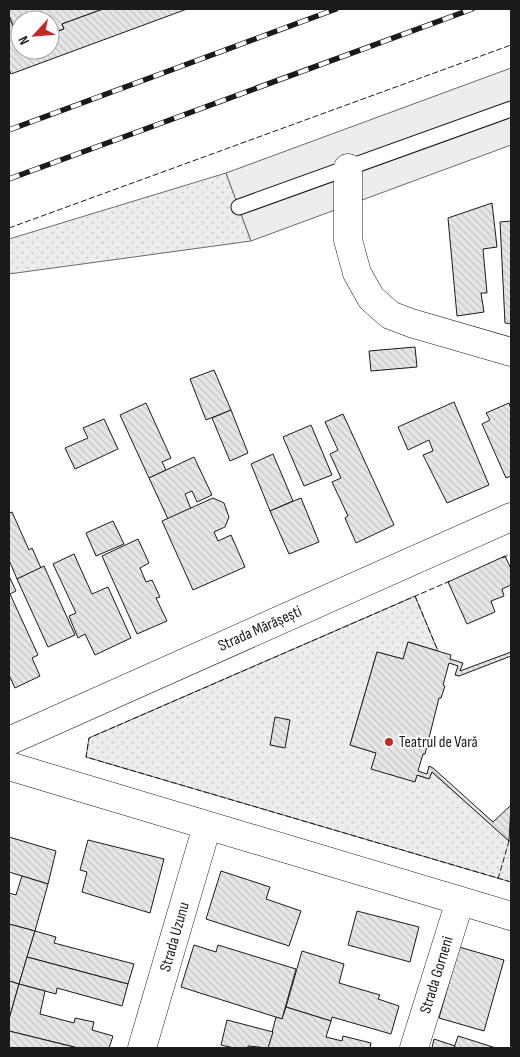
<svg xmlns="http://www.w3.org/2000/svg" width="520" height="1057" viewBox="0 0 520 1057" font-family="'Sofia Sans Condensed',sans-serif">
	<defs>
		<pattern id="grass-dots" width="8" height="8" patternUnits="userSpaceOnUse" patternTransform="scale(1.25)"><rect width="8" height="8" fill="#ededed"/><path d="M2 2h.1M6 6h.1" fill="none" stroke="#cbcbcb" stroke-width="1.8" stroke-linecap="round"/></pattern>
		<pattern id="building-back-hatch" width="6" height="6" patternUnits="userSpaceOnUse" patternTransform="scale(1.25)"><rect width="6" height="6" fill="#e6e6e6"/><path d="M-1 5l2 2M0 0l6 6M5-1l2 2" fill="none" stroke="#c5c5c5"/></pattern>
	</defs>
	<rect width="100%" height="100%" fill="#fff"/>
	<g fill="url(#grass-dots)" stroke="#6a6a6a">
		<polygon points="226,173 251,241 9,274 9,239"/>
		<polygon points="415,596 438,651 408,642 403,659 377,652 350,745 376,753 417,775 429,779 432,772 509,841 511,840 511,882 86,757 89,738"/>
	</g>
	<polygon fill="#ededed" stroke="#6a6a6a" points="511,68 511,145 251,241 226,173"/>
	<g fill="url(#building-back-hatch)" stroke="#1a1a1a">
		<polygon points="9,9 103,9 62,24 64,29 50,34 50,20 20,20 20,44 9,15"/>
		<polygon points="103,9 187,9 11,74 9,69 9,22 11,21 20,44 20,50 50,50 50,34 64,29 62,24"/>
		<polygon points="492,203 497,247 483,249 487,293 481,293 484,312 457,316 448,218"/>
		<polygon points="511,221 511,324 505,323 500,222"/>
		<polygon points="415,347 417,367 371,371 369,351"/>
		<polygon points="214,370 231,410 206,420 190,379"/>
		<polygon points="454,402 489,485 447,503 423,455 433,451 429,440 408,450 398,427"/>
		<polygon points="146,403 171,458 162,462 166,470 149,478 120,415"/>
		<polygon points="509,403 511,409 511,476 506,478 482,424 490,420 486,413"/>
		<polygon points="231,410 248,453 230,461 212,418"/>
		<polygon points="343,414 394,525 356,543 345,518 348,516 332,482 341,478 330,454 338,450 325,422"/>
		<polygon points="104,419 118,449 75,469 65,448 88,438 83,428"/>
		<polygon points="311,425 332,475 304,486 283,437"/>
		<polygon points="273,454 293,501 270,511 251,464"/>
		<polygon points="194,457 212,495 197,502 192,491 185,494 191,509 168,519 149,478"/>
		<polygon points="213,498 224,503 229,517 225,527 214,532 218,541 231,535 245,567 193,590 162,521"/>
		<polygon points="301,498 319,542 289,554 270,511"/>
		<polygon points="12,512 29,550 32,548 41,568 17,579 9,560 9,513"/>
		<polygon points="113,521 124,544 96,556 86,533"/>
		<polygon points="138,539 149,563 140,568 146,582 152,580 160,597 156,598 167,621 137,634 102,556"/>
		<polygon points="74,554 92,594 108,587 131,638 95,655 85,634 78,638 69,616 76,613 53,564"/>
		<polygon points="505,556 511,569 511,585 502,589 504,596 491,601 495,612 467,624 448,582"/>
		<polygon points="44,566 75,635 48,647 17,579"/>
		<polygon points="9,576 16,591 10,594 38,655 32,658 40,676 15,688 9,675"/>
		<polygon points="408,642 451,655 450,659 463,663 460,671 511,652 511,656 459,676 455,675 458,666 449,663 443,685 445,686 441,698 439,698 425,754 423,754 418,771 427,774 429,766 433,768 493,822 511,805 509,841 432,772 429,779 417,775 415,782 371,769 376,753 350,745 377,652 403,659"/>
		<polygon points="275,717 290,720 285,748 270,745"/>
		<polygon points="9,837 56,851 48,884 9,872"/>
		<polygon points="88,840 164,859 150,913 82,892 87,872 80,870"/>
		<polygon points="221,871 270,887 266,899 301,911 289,946 206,919"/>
		<polygon points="22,876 48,884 35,931 9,924 9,893 16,895"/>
		<polygon points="357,911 419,927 410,962 348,945"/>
		<polygon points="9,924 35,931 19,984 9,981"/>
		<polygon points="35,931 56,937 54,943 134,964 128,984 27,957"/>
		<polygon points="194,945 216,952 218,945 296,969 282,1019 181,987"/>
		<polygon points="459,947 504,960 484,1031 439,1018"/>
		<polygon points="302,951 344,964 339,983 380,995 378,999 399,1006 391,1034 332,1017 331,1021 286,1007"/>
		<polygon points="27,957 128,984 122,1006 57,988 56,994 19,984"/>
		<polygon points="9,981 19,984 9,1019"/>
		<polygon points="19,984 45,991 40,1014 74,1023 75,1018 94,1022 92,1030 113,1036 109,1048 78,1048 9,1031 9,1019"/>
		<polygon points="286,1007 331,1021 326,1037 342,1041 343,1036 371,1043 370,1048 268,1048 276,1017 282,1019"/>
		<polygon points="227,1020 273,1032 268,1048 248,1046 248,1048 234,1048 221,1045"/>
		<polygon points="9,1031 78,1048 9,1048"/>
		<polygon points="458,1036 496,1048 454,1048"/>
		<polygon points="434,1039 455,1046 454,1048 432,1048"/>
	</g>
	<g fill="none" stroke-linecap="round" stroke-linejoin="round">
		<g stroke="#1a1a1a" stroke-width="17">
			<polyline id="lane" points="239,207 511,109"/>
		</g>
		<g stroke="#1a1a1a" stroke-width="29">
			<g id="street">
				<polyline points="348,168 348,240 357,273 371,298 390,315 411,323 511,352"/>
				<polyline points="9,741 511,517"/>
				<polyline points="9,766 511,916"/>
				<polyline points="142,1048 207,826"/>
				<polyline points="414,1048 460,901"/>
			</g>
		</g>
		<use href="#lane" stroke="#fff" stroke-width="15"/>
		<use href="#street" stroke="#fff" stroke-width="28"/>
		<g stroke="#1a1a1a" stroke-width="5.5">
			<g id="rail">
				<polyline points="9,130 336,9"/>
				<polyline points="9,179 472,9"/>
			</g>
		</g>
		<use href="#rail" stroke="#fff" stroke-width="4" stroke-dasharray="11" stroke-linecap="butt"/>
		<g stroke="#1a1a1a" stroke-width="1" stroke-dasharray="6 2.5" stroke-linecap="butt">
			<polyline points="9,228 511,45"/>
			<polyline points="502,558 511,554"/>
			<polyline points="450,581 89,738 86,757 511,882"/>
			<polyline points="415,596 438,651"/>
			<polyline points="498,879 509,841"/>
		</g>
	</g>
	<circle fill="#c62828" stroke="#fff" stroke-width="2" cx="389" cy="742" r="5"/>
	<g text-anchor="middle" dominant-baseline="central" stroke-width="4" stroke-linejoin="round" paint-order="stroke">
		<g font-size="16" fill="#1a1a1a" stroke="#fff">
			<text transform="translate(260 629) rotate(-24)">Strada Mărășești</text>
			<text transform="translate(175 937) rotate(-74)">Strada Uzunu</text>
			<text transform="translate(437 975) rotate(-73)">Strada Gorneni</text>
		</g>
		<g font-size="16" fill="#1a1a1a" stroke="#fff" text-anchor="start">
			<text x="399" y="742">Teatrul de Vară</text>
		</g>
	</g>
	<rect width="520" height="1057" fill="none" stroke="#1a1a1a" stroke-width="20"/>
	<g transform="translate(35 35) rotate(244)"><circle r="24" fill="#ffffff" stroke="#a3a3a3"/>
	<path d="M0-4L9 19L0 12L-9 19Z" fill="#c62828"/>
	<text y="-8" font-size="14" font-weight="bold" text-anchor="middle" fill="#1a1a1a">N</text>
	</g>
</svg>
